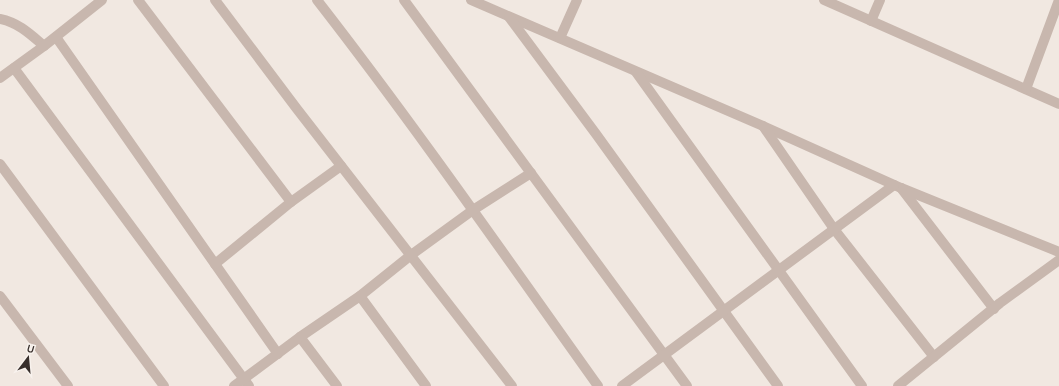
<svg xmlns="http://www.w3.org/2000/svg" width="1059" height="386" viewBox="0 0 1059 386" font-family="Karla,sans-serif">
	<rect width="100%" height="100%" fill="#f1e8e1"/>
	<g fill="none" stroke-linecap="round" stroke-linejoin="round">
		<g stroke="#c8b7ae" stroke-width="10">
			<polyline points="138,0 291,202"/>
			<polyline points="215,0 297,109 512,386"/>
			<path d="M 317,0 C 415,126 506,257 598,386"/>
			<polyline points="404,0 687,386"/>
			<polyline points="471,0 763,126 901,188 1059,252"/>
			<polyline points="824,0 1059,104"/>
			<polyline points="509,17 596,134 778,386"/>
			<path d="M 0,19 C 19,23 30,34 44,46"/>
			<polyline points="871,21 880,0"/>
			<polyline points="56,37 278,354"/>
			<polyline points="560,38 577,0"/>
			<polyline points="14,68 249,386"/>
			<polyline points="636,72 862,386"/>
			<polyline points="0,78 44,46 102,0"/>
			<polyline points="1026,89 1059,0"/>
			<polyline points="763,126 834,229 934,357"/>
			<polyline points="0,164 164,386"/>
			<polyline points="901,188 994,309"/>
			<polyline points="215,264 291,202 341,166"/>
			<polyline points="0,296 68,386"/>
			<polyline points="360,296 426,386"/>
			<polyline points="300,337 337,386"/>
			<polyline points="234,386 300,337 360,296 411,255 473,210 531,173"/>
			<polyline points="622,386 894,185"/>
			<polyline points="898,386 1000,303 1059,260"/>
		</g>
	</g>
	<g transform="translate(28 358) rotate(16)" stroke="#f8f2ed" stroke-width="3" paint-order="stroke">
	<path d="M0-3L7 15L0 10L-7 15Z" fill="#372e2b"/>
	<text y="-6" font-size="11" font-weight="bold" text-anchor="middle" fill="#372e2b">U</text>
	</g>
</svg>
